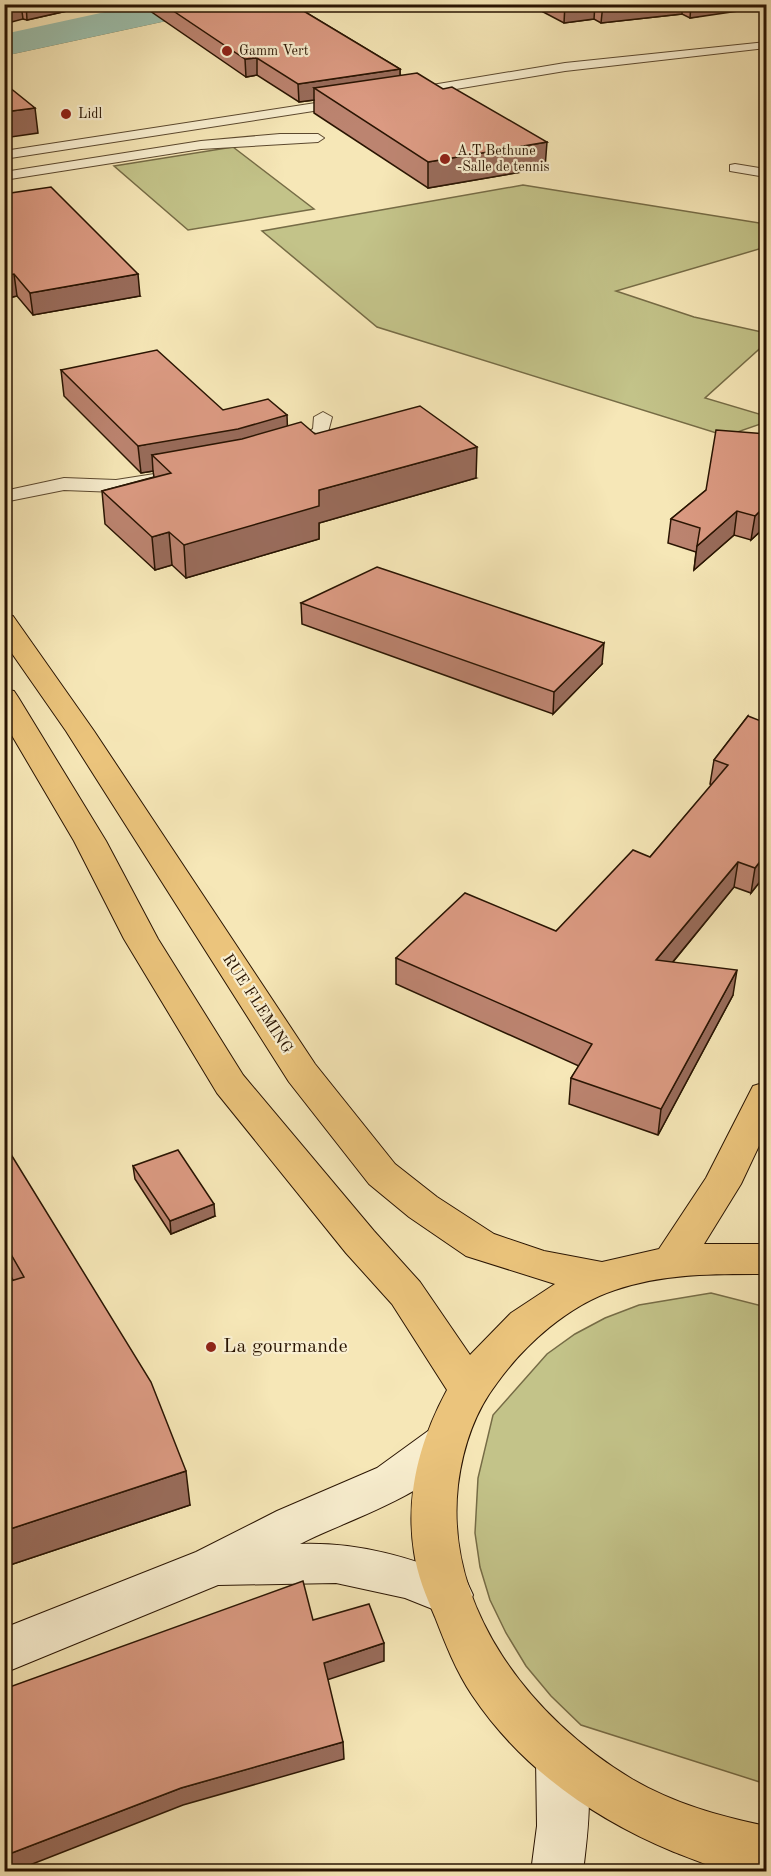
<svg xmlns="http://www.w3.org/2000/svg" width="771" height="1876" viewBox="0 0 771 1876" font-family="'Old Standard TT',serif">
	<rect width="100%" height="100%" fill="#f6e7b7"/>
	<filter id="stains"><feTurbulence type="fractalNoise" baseFrequency=".00333" numOctaves="4"/><feColorMatrix values="0 0 0 0 .2 0 0 0 0 .09 0 0 0 0 .02 0 0 0 .5 -.17"/></filter>
	<radialGradient id="worn" r=".72"><stop offset=".6" stop-color="#630" stop-opacity="0"/><stop offset="1" stop-color="#630" stop-opacity=".3"/></radialGradient>
	<g fill="#c3c389" stroke="#766c46" stroke-width="1.5">
		<polygon points="160,5 237,5 5,55 4,37"/>
		<polygon points="233,147 314,209 188,230 114,166"/>
		<polygon points="523,185 766,224 766,247 616,291 694,317 766,333 766,343 705,398 766,416 766,422 726,436 377,327 262,231"/>
		<polygon points="711,1293 766,1307 766,1784 581,1725 551,1696 526,1666 506,1633 490,1600 480,1567 475,1533 478,1478 493,1415 547,1354 575,1334 605,1318 639,1305"/>
	</g>
	<g fill="none" stroke-linecap="round" stroke-linejoin="round">
		<polygon fill="#9dc0ad" fill-rule="evenodd" points="142,4 212,4 208,12 4,56 4,34"/>
		<g stroke="#5c492f" stroke-width="2">
			<g id="lane">
				<polygon points="766,42 766,48 565,71 408,97 402,93 408,89 565,63"/>
				<polygon points="348,98 352,99 352,105 4,159 4,151"/>
				<polygon points="280,134 318,134 324,138 318,142 201,149 4,180 4,172 201,141"/>
				<polygon points="735,164 766,169 766,177 730,171 730,165"/>
				<polygon points="323,412 332,417 327,436 296,453 284,453 281,449 284,445 313,429 314,417"/>
				<polygon points="167,472 176,477 173,481 116,492 64,490 4,502 4,491 64,478 116,480"/>
			</g>
		</g>
		<g stroke="#291402" stroke-width="2">
			<g id="secondary">
				<path d="M 443,1426 L 458,1431 L 465,1444 C 441,1492 346,1520 300,1544 C 361,1542 411,1558 466,1580 L 473,1595 L 466,1610 L 450,1616 L 405,1598 L 336,1583 L 218,1585 L 4,1673 L 4,1628 L 196,1552 L 277,1511 L 377,1468 L 428,1431 Z"/>
				<path d="M 561,1735 L 579,1742 C 595,1781 588,1830 583,1872 L 531,1872 L 537,1826 L 536,1759 L 543,1742 Z"/>
			</g>
		</g>
		<g stroke="#291402" stroke-width="2">
			<path id="primary" d="M 4,614 L 13,616 L 94,731 L 315,1064 L 395,1164 L 437,1197 L 494,1234 L 544,1251 L 602,1262 L 659,1249 L 706,1178 L 753,1086 L 766,1082 L 766,1131 L 741,1184 L 704,1244 L 766,1244 L 766,1274 C 716,1274 664,1273 615,1290 C 569,1305 525,1344 497,1383 C 474,1413 463,1447 458,1485 C 444,1608 531,1718 632,1779 C 675,1804 719,1816 766,1826 L 766,1872 C 756,1872 745,1873 735,1871 C 714,1869 693,1859 674,1852 C 594,1819 521,1768 472,1695 C 456,1671 445,1643 435,1617 C 426,1596 417,1574 414,1552 C 405,1494 420,1440 447,1390 L 392,1304 L 346,1253 L 217,1093 L 124,939 L 74,841 L 4,722 L 4,689 L 14,691 L 18,697 L 106,841 L 158,939 L 243,1075 L 374,1231 L 420,1282 L 470,1355 L 511,1313 L 555,1284 L 466,1256 L 409,1217 L 369,1184 L 289,1082 L 66,731 L 4,642 Z"/>
		</g>
		<use href="#lane" fill="#f9efd0" fill-rule="evenodd"/>
		<use href="#secondary" fill="#f9efd0" fill-rule="evenodd"/>
		<use href="#primary" fill="#ebc47c" fill-rule="evenodd"/>
	</g>
	<g fill="#bc8470" stroke="#291402" stroke-width="1.5">
		<polygon points="4,4 98,4 27,20 23,19"/>
		<polygon points="140,4 292,4 400,69 400,75 545,168 428,188 314,113 314,100 299,102 257,75 246,77"/>
		<polygon points="528,4 766,4 690,18 682,14 601,23 594,19 564,23"/>
		<polygon points="4,194 140,296 33,315 17,296 4,299"/>
		<polygon points="61,370 288,426 476,478 319,523 319,539 186,578 172,565 155,570 105,524 102,491 154,477 153,471 141,473 64,396"/>
		<polygon points="766,434 766,526 751,540 734,535 694,570 696,552 668,543 671,519 706,490"/>
		<polygon points="301,603 602,664 553,714 302,624"/>
		<polygon points="748,716 766,874 751,893 734,887 673,962 733,995 658,1135 569,1104 571,1078 579,1066 396,984 396,958 556,931 650,857 712,785 710,784 714,760"/>
		<polygon points="4,1143 190,1505 4,1567 4,1283 13,1280 4,1265"/>
		<polygon points="133,1166 215,1216 171,1234 135,1179"/>
	</g>
	<g fill="#996c5b" stroke="#291402" stroke-width="1.5">
		<polygon points="13,4 21,4 23,19 4,24 4,6"/>
		<polygon points="26,4 98,4 27,20"/>
		<polygon points="565,4 595,4 594,19 564,23"/>
		<polygon points="603,4 682,4 682,14 601,23"/>
		<polygon points="691,4 766,4 766,7 690,18"/>
		<polygon points="257,58 257,75 246,77 245,59"/>
		<polygon points="400,69 400,87 314,88 314,100 299,102 298,84"/>
		<polygon points="35,108 38,133 4,138 4,112"/>
		<polygon points="547,142 545,168 428,188 428,162"/>
		<polygon points="14,274 17,296 4,299 4,276"/>
		<polygon points="138,274 140,296 33,315 30,293"/>
		<polygon points="287,415 288,441 152,455 153,471 141,473 138,446"/>
		<polygon points="477,447 476,478 319,523 319,539 186,578 184,545 319,490"/>
		<polygon points="766,505 766,526 751,540 755,516"/>
		<polygon points="737,511 734,535 694,570 697,546"/>
		<polygon points="169,532 172,565 155,570 152,537"/>
		<polygon points="604,643 602,664 553,714 554,692"/>
		<polygon points="766,854 766,874 751,893 755,868"/>
		<polygon points="738,862 734,887 653,986 656,960"/>
		<polygon points="737,970 733,995 658,1135 661,1109"/>
		<polygon points="214,1204 215,1216 171,1234 170,1221"/>
		<polygon points="186,1471 190,1505 4,1567 4,1531"/>
		<polygon points="384,1643 384,1661 324,1681 324,1663"/>
		<polygon points="343,1742 344,1759 183,1805 12,1872 4,1872 4,1856 181,1788"/>
	</g>
	<g fill="#db9a82" stroke="#291402" stroke-width="1.5">
		<polygon points="163,4 292,4 400,69 298,84 257,58 245,59"/>
		<polygon points="417,73 443,89 452,87 547,142 428,162 314,88"/>
		<polygon points="4,83 35,108 4,112"/>
		<polygon points="51,187 138,274 30,293 14,274 4,276 4,194"/>
		<polygon points="157,350 223,410 268,399 287,415 238,429 138,446 61,370"/>
		<polygon points="420,406 477,447 319,490 319,506 184,545 169,532 152,537 102,491 171,473 152,455 242,439 301,422 315,434"/>
		<polygon points="716,430 766,434 766,505 755,516 737,511 697,546 700,528 671,519 706,490"/>
		<polygon points="377,567 604,643 554,692 301,603"/>
		<polygon points="748,716 766,723 766,854 755,868 738,862 656,960 737,970 661,1109 571,1078 592,1044 396,958 465,893 556,931 633,850 650,857 728,765 714,760"/>
		<polygon points="4,1143 151,1382 186,1471 4,1531 4,1333 7,1332 4,1328 4,1283 24,1277 4,1242"/>
		<polygon points="178,1150 214,1204 170,1221 133,1166"/>
		<polygon points="303,1581 313,1620 369,1604 384,1643 324,1663 343,1742 181,1788 4,1856 4,1689"/>
	</g>
	<g fill="#8f2418" stroke="#f9efd0" stroke-width="2">
		<circle cx="227" cy="51" r="6"/>
		<circle cx="66" cy="114" r="6"/>
		<circle cx="445" cy="159" r="6"/>
		<circle cx="211" cy="1347" r="6"/>
	</g>
	<g text-anchor="middle" dominant-baseline="central" stroke-width="4.5" stroke-linejoin="round" paint-order="stroke">
		<g font-size="14" fill="#291402" stroke="#f9efd0" text-anchor="start">
			<text x="239" y="51">Gamm Vert</text>
			<text x="78" y="114">Lidl</text>
			<text x="457" y="151">A.T Bethune<tspan x="457" dy="16">-Salle de tennis</tspan></text>
		</g>
		<g font-size="16" fill="#291402" stroke="#f9efd0">
			<text transform="translate(257 1004) rotate(57)">RUE FLEMING</text>
		</g>
		<g font-size="20" fill="#291402" stroke="#f9efd0" text-anchor="start">
			<text x="223" y="1347">La gourmande</text>
		</g>
	</g>
	<rect width="771" height="1876" fill="none" stroke="#f6e7b7" stroke-width="24"/>
	<rect x="6" y="6" width="759" height="1864" fill="none" stroke="#291402" stroke-width="3"/>
	<rect x="12" y="12" width="747" height="1852" fill="none" stroke="#291402" stroke-width="1.5"/>
	<rect width="100%" height="100%" filter="url(#stains)"/>
	<rect width="100%" height="100%" fill="url(#worn)"/>
</svg>
